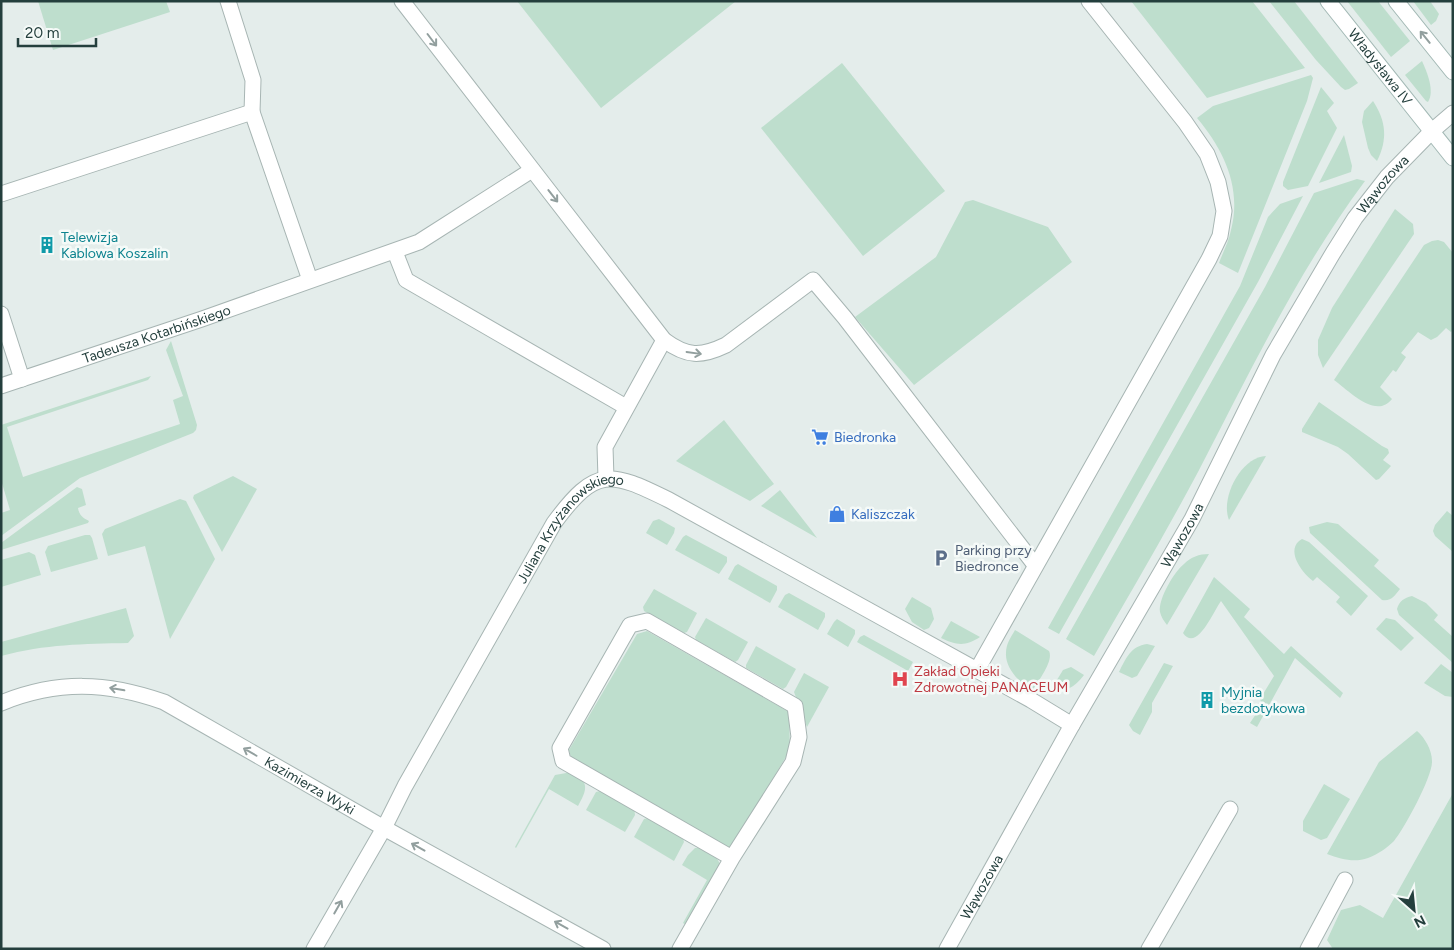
<svg xmlns="http://www.w3.org/2000/svg" width="1454" height="950" viewBox="0 0 1454 950" font-family="Figtree,sans-serif">
	<rect width="100%" height="100%" fill="#e4edeb"/>
	<g fill="#bedecd">
		<polygon points="38,1 166,1 170,12 53,50"/>
		<polygon points="517,1 736,1 601,108"/>
		<polygon points="1131,1 1252,1 1305,68 1207,98"/>
		<polygon points="1269,1 1294,1 1358,83 1349,89 1345,90 1341,87 1316,60"/>
		<polygon points="1347,1 1378,1 1410,41 1391,57"/>
		<polygon points="1413,1 1430,1 1439,14 1436,21 1431,25"/>
		<path d="M 1422,61 C 1427,72 1435,91 1428,102 L 1426,101 L 1405,75 Z"/>
		<polygon points="842,63 945,191 863,256 761,128"/>
		<path d="M 1311,75 L 1313,78 L 1307,101 L 1238,273 L 1219,263 C 1223,252 1229,241 1231,230 C 1242,188 1224,150 1197,118 L 1213,106 Z"/>
		<polygon points="1321,87 1334,103 1327,111 1337,128 1308,186 1288,190 1283,186 1283,182"/>
		<path d="M 1373,101 C 1386,121 1388,139 1377,161 L 1371,155 L 1368,148 L 1362,122 L 1364,111 Z"/>
		<polygon points="1344,135 1352,166 1351,172 1319,183"/>
		<path d="M 1357,179 L 1365,181 C 1298,271 1250,372 1198,472 C 1165,534 1129,595 1094,656 L 1066,639 L 1265,287 L 1314,193 Z"/>
		<polygon points="1303,196 1258,282 1059,634 1048,628 1240,286 1268,217 1280,204"/>
		<polygon points="973,200 1048,227 1072,262 914,385 855,317 936,257 965,202"/>
		<polygon points="1395,209 1413,224 1414,234 1323,368 1318,355 1318,340 1332,308"/>
		<path d="M 1438,240 L 1444,242 L 1453,253 L 1453,330 L 1451,332 L 1446,328 L 1437,337 L 1431,340 L 1418,332 L 1401,353 L 1406,357 L 1396,372 L 1393,370 L 1380,387 L 1392,399 C 1376,420 1348,390 1334,380 L 1424,245 L 1432,241 Z"/>
		<polygon points="171,341 197,425 196,430 193,433 80,478 1,536 1,513 10,510 1,480 1,425 151,376 148,380 7,427 23,477 180,424 173,400 183,396 166,350"/>
		<polygon points="1319,402 1382,446 1388,449 1389,453 1383,460 1391,466 1379,479 1376,480 1348,454 1338,447 1302,432 1302,429"/>
		<polygon points="724,420 774,484 750,501 676,461"/>
		<path d="M 1266,456 L 1229,520 C 1220,498 1241,457 1266,456 Z"/>
		<polygon points="233,476 257,489 222,552 193,498 194,495"/>
		<path d="M 77,487 L 82,489 L 86,505 L 78,508 C 79,515 83,518 89,521 L 88,523 L 1,550 L 1,543 Z"/>
		<polygon points="780,490 812,531 817,538 761,506"/>
		<polygon points="180,499 186,501 215,559 170,639 145,546 108,556 102,534 105,529"/>
		<polygon points="1447,511 1453,516 1453,552 1435,536 1433,531 1435,525"/>
		<polygon points="659,519 675,528 674,533 667,545 646,533 653,521"/>
		<path d="M 1327,522 L 1338,524 L 1379,560 L 1374,566 L 1400,589 C 1395,595 1391,602 1382,600 L 1310,533 L 1309,527 Z"/>
		<polygon points="85,535 90,535 92,538 98,559 51,572 45,552 48,546"/>
		<polygon points="686,535 727,557 727,562 719,574 675,550 683,537"/>
		<path d="M 1302,539 L 1309,542 L 1368,596 L 1351,616 L 1336,602 L 1340,597 L 1317,577 L 1313,581 C 1302,573 1284,549 1302,539 Z"/>
		<polygon points="29,552 35,555 41,575 1,587 1,560"/>
		<path d="M 1209,554 L 1167,625 C 1164,621 1161,617 1160,612 C 1158,599 1174,572 1184,564 C 1191,557 1199,554 1209,554 Z"/>
		<polygon points="738,564 777,586 777,590 770,603 728,579 735,566"/>
		<path d="M 1214,577 L 1250,609 L 1244,617 L 1284,654 L 1291,646 L 1343,693 L 1340,698 L 1295,658 L 1257,727 L 1250,723 L 1262,705 L 1260,699 L 1274,676 L 1221,601 C 1214,610 1197,653 1183,633 Z"/>
		<polygon points="654,589 697,613 687,632 684,633 644,611 643,607"/>
		<polygon points="789,593 825,613 825,617 818,630 778,607 785,595"/>
		<path d="M 1412,596 L 1426,603 L 1438,615 L 1434,620 L 1453,637 L 1453,663 L 1399,615 L 1397,609 C 1399,601 1404,598 1412,596 Z"/>
		<polygon points="912,597 931,608 934,619 929,628 924,630 912,622 905,609"/>
		<path d="M 126,608 L 134,636 L 128,643 C 83,644 46,644 1,656 L 1,642 Z"/>
		<polygon points="706,618 748,642 738,660 735,662 696,640 695,637"/>
		<polygon points="1386,618 1395,620 1414,638 1401,651 1376,629"/>
		<polygon points="837,619 855,630 855,634 848,647 827,634 834,622"/>
		<path d="M 951,621 L 980,637 C 965,647 956,645 941,638 Z"/>
		<path d="M 1015,630 L 1049,651 C 1054,661 1038,681 1033,690 C 1020,684 1005,668 1006,653 C 1006,644 1011,637 1015,630 Z"/>
		<polygon points="647,631 789,712 790,750 731,849 571,758 569,750 637,634"/>
		<polygon points="864,635 913,662 908,671 857,642 860,637"/>
		<path d="M 1147,644 L 1155,646 L 1137,676 L 1132,678 L 1119,672 C 1126,658 1131,646 1147,644 Z"/>
		<polygon points="756,646 796,669 786,687 783,689 746,668 746,665"/>
		<polygon points="1164,663 1173,666 1152,703 1152,712 1140,735 1133,731 1129,725"/>
		<polygon points="1441,664 1453,673 1453,697 1445,696 1424,683"/>
		<path d="M 1071,667 L 1084,675 C 1074,688 1065,692 1049,693 L 1063,670 Z"/>
		<polygon points="804,673 829,687 807,727 794,692"/>
		<path d="M 1417,731 C 1425,738 1432,750 1432,761 C 1433,776 1404,829 1394,841 C 1387,848 1378,854 1368,858 C 1354,863 1341,859 1327,854 L 1379,762 Z"/>
		<path d="M 572,772 C 590,782 587,790 578,806 L 549,789 L 516,848 L 515,847 L 555,775 Z"/>
		<polygon points="1324,784 1350,799 1327,838 1321,840 1303,831 1303,821"/>
		<polygon points="604,790 634,807 635,815 625,832 586,810 596,792"/>
		<polygon points="1453,793 1453,949 1333,949 1327,940 1341,910 1360,905 1383,918"/>
		<polygon points="652,817 682,835 684,842 674,861 634,837 644,819"/>
		<polygon points="695,848 705,848 713,852 719,862 721,875 691,928 683,923 707,880 682,865 688,855"/>
	</g>
	<g fill="none" stroke-linecap="round" stroke-linejoin="round">
		<g stroke="#a7b5b3" stroke-width="17">
			<g id="street">
				<polyline points="228,1 253,80 252,112 310,280"/>
				<path d="M 402,1 C 489,115 577,227 664,340 C 687,357 701,357 726,345 L 813,280 L 845,318 L 1035,565"/>
				<polyline points="1,194 252,112"/>
				<polyline points="395,252 406,280 626,407"/>
				<polyline points="1,314 22,379"/>
				<path id="s1" d="M 1,386 L 202,319 L 419,242 L 532,170"/>
				<polyline points="606,478 605,447 664,340"/>
				<polyline points="977,670 1209,259 1220,236 1224,211 1218,182 1207,154 1185,122 1089,1"/>
				<path id="s2" d="M 1,703 C 58,680 107,682 164,702 L 384,828 L 603,949"/>
				<path id="s3" d="M 314,949 L 384,828 L 405,786 L 554,523 C 596,466 610,471 669,500 L 1031,700 L 1072,725"/>
				<polyline points="680,949 732,858 793,762 799,737 795,706 647,621 630,625 560,748 563,761 732,858"/>
				<path id="s4" d="M 947,949 L 1072,725 L 1192,519 L 1273,355 L 1333,253 L 1355,218 L 1387,177 L 1432,131 L 1453,113"/>
				<polyline points="1149,949 1230,809"/>
				<polyline points="1308,949 1345,880"/>
			</g>
		</g>
		<g stroke="#a3b9b5" stroke-width="17">
			<g id="secondary">
				<path id="s5" d="M 1328,1 L 1453,158"/>
				<polyline points="1396,1 1453,72"/>
			</g>
		</g>
		<use href="#street" stroke="#fff" stroke-width="15"/>
		<use href="#secondary" stroke="#fff" stroke-width="15"/>
	</g>
	<defs><path id="oneway-shaft" d="M-6 0H5M1.5-3L5.5 0L1.5 3" fill="none" stroke-width="1.6" stroke-linecap="round" stroke-linejoin="round" transform="scale(1.25)"/></defs>
	<g stroke="#929f9e">
		<use href="#oneway-shaft" transform="translate(1425 37) rotate(-129)"/>
		<use href="#oneway-shaft" transform="translate(432 40) rotate(53)"/>
		<use href="#oneway-shaft" transform="translate(553 196) rotate(52)"/>
		<use href="#oneway-shaft" transform="translate(694 353) rotate(8)"/>
		<use href="#oneway-shaft" transform="translate(117 689) rotate(-170)"/>
		<use href="#oneway-shaft" transform="translate(250 752) rotate(-150)"/>
		<use href="#oneway-shaft" transform="translate(418 847) rotate(-151)"/>
		<use href="#oneway-shaft" transform="translate(338 907) rotate(-60)"/>
		<use href="#oneway-shaft" transform="translate(561 925) rotate(-151)"/>
	</g>
	<defs>
		<g id="building-bare" transform="scale(1.35)"><path d="M-4-6H4V6H1V3H-1V6H-4ZM-2.5-4.3h1.7v1.8h-1.7ZM.8-4.3h1.7v1.8H.8ZM-2.5-1h1.7V.8h-1.7ZM.8-1h1.7V.8H.8Z" fill="#0f9aa8" stroke="#f5faf8" stroke-width="2.5" paint-order="stroke"/></g>
		<g id="supermarket-bare" transform="scale(1.35)"><path d="M-6-5.5h2.5l.6 2H6L4.5 2H-2.5L-4.4-4H-6ZM-1.5 3.2a1.3 1.3 0 1 0 .1 0ZM3 3.2a1.3 1.3 0 1 0 .1 0Z" fill="#3f7fe0" stroke="#f5faf8" stroke-width="2.5" paint-order="stroke"/></g>
		<g id="shop-bare" transform="scale(1.35)"><path d="M-5-2.5h2.3a2.7 3.5 0 0 1 5.4 0H5L5.5 6h-11ZM-1.5-2.5h3a1.5 2.3 0 0 0-3 0Z" fill="#3f7fe0" stroke="#f5faf8" stroke-width="2.5" paint-order="stroke"/></g>
		<g id="parking-bare" transform="scale(1.35)"><path d="M-3.5-5.5H1a3.5 3.5 0 0 1 0 7H-1V5.5H-3.5ZM-1-3.4V-.6H.8a1.4 1.4 0 0 0 0-2.8Z" fill="#5c6f8a" stroke="#f5faf8" stroke-width="2.5" paint-order="stroke"/></g>
		<g id="hospital-bare" transform="scale(1.35)"><path d="M-5-5h3v3.5h4V-5h3V5h-3V1.5h-4V5h-3Z" fill="#e0444e" stroke="#f5faf8" stroke-width="2.5" paint-order="stroke"/></g>
	</defs>
	<g fill-rule="evenodd">
		<use href="#building-bare" x="47" y="245"/>
		<use href="#supermarket-bare" x="820" y="437"/>
		<use href="#shop-bare" x="837" y="514"/>
		<use href="#parking-bare" x="941" y="558"/>
		<use href="#hospital-bare" x="900" y="679"/>
		<use href="#building-bare" x="1207" y="700"/>
	</g>
	<g text-anchor="middle" dominant-baseline="central" stroke-width="5" stroke-linejoin="round" paint-order="stroke">
		<g font-size="14" fill="#243f3d" stroke="#f5faf8">
			<text stroke="none"><textPath href="#s5" startOffset="84">Władysława IV</textPath></text>
			<text stroke="none"><textPath href="#s4" startOffset="881">Wąwozowa</textPath></text>
			<text stroke="none"><textPath href="#s1" startOffset="164">Tadeusza Kotarbińskiego</textPath></text>
			<text stroke="none"><textPath href="#s3" startOffset="499">Juliana Krzyżanowskiego</textPath></text>
			<text stroke="none"><textPath href="#s4" startOffset="476">Wąwozowa</textPath></text>
			<text stroke="none"><textPath href="#s2" startOffset="335">Kazimierza Wyki</textPath></text>
			<text stroke="none"><textPath href="#s4" startOffset="71">Wąwozowa</textPath></text>
		</g>
		<g font-size="14" fill="#0d838f" stroke="#f5faf8" text-anchor="start">
			<text x="61" y="237">Telewizja<tspan x="61" dy="16">Kablowa Koszalin</tspan></text>
			<text x="1221" y="692">Myjnia<tspan x="1221" dy="16">bezdotykowa</tspan></text>
		</g>
		<g font-size="14" fill="#366cbe" stroke="#f5faf8" text-anchor="start">
			<text x="834" y="437">Biedronka</text>
			<text x="851" y="514">Kaliszczak</text>
		</g>
		<g font-size="14" fill="#4e5e75" stroke="#f5faf8" text-anchor="start">
			<text x="955" y="550">Parking przy<tspan x="955" dy="16">Biedronce</tspan></text>
		</g>
		<g font-size="14" fill="#be3a42" stroke="#f5faf8" text-anchor="start">
			<text x="914" y="671">Zakład Opieki<tspan x="914" dy="16">Zdrowotnej PANACEUM</tspan></text>
		</g>
	</g>
	<rect width="1454" height="950" fill="none" stroke="#243f3d" stroke-width="5"/>
	<g transform="translate(1414 910) rotate(153)" stroke="#f5faf8" stroke-width="4" paint-order="stroke">
	<path d="M0-4L9 19L0 12L-9 19Z" fill="#243f3d"/>
	<text y="-8" font-size="14" font-weight="bold" text-anchor="middle" fill="#243f3d">N</text>
	</g>
	<path d="M18 38v8h78v-8" fill="none" stroke="#243f3d" stroke-width="2.5"/>
	<text x="25" y="38" font-size="15" fill="#243f3d" stroke="#f5faf8" stroke-width="4" paint-order="stroke">20 m</text>
</svg>
